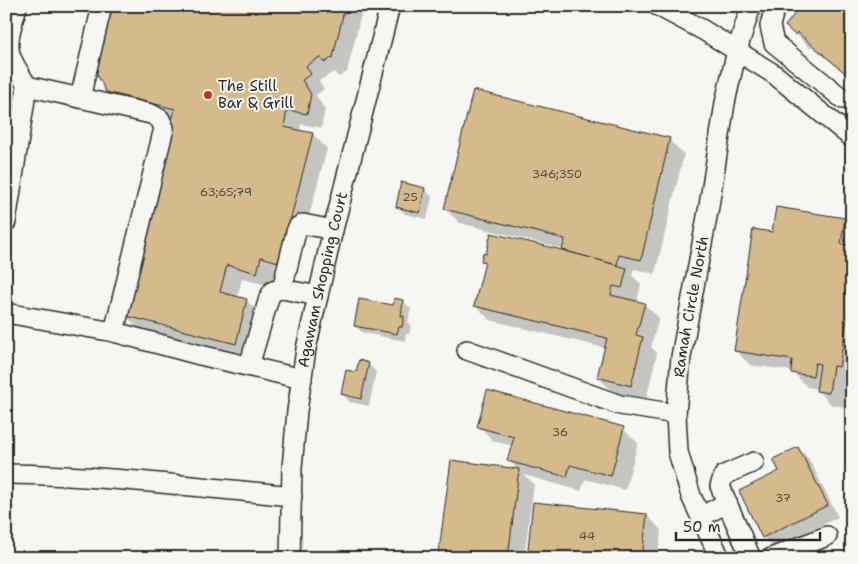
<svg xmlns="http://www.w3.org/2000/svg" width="858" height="564" viewBox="0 0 858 564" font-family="'Shantell Sans',sans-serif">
	<rect width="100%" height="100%" fill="#f6f6f2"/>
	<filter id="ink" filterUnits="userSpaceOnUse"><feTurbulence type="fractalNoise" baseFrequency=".02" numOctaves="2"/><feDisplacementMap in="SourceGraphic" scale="10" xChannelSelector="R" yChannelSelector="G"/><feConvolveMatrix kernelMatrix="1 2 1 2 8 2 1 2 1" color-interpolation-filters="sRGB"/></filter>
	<g filter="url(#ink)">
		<g fill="#0003">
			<polygon points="114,6 363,6 347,72 339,77 334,72 319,81 324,89 316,95 325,110 321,128 301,124 300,132 313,134 327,149 296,265 299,268 297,277 275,271 271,286 242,279 237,298 246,300 261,315 250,357 139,329 125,315 174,119 122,106 107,91"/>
			<polygon points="852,6 852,79 812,46 810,48 787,25"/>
			<polygon points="669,140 684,154 655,274 634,269 632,275 641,284 637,302 644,304 659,318 651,347 657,353 646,400 613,392 598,377 605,348 490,320 475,305 485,264 483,261 563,252 564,249 460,223 445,209"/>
			<polygon points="425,189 432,197 427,219 405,214 397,206"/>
			<polygon points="844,219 852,227 852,381 848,380 844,407 832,405 817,390 818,389 807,387 792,371 750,365 735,350 773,233"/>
			<polygon points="403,301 411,309 408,322 411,325 409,334 406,334 405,341 363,333 355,326"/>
			<polygon points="368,364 376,372 369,406 350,402 342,394"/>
			<polygon points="479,426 623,429 638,443 625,490 585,479 581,491 524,475 534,484 524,558 439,558 518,470 509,460 513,446 493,441"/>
			<polygon points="798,448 809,459 838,517 775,549 763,537 740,492 781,471"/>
			<polygon points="647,515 661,530 658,558 529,558"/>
		</g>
		<g fill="#d5ba8b" stroke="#2b2b2b">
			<polygon points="112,6 345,6 333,57 324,63 320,57 306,66 311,74 302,80 311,94 307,114 287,110 284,127 313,133 282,252 282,263 261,257 257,273 227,265 220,292 247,299 236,344 123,315 175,109 106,92 96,72"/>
			<polygon points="801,6 852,6 852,65 845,73 797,32 795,35 785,26"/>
			<polygon points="473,90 670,138 641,260 619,255 617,265 562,250 565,239 444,209"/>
			<polygon points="401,182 425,188 420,213 396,207"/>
			<polygon points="776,207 845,218 841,244 852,245 852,290 839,367 833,366 829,393 816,391 820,364 815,363 813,376 791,373 792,360 734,351 753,229 772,232"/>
			<polygon points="491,233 562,250 627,268 622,288 613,286 611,295 645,303 636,335 643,337 631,386 597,377 607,338 474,306 485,262 481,261 483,253 486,254"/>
			<polygon points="394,298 403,300 401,316 404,316 402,327 399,327 397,334 354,326 359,299 393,305"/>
			<polygon points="359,360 369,363 361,399 341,394 346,370 356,372"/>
			<polygon points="487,390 624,427 611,476 570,465 567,477 507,461 514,437 477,427"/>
			<polygon points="798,447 828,505 762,538 739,491 779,471 773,459"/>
			<polygon points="451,460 519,469 508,558 438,558"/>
			<polygon points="533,502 647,514 642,558 527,558"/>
		</g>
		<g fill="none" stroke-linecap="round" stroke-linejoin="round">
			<g stroke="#2b2b2b" stroke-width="22">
				<g id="minor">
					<path d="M 17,6 C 13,23 5,41 11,57 C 15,67 22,77 27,86"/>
					<polyline points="658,6 703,30 774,74 852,138"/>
					<polyline points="775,6 770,26 774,43 843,99"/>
					<polyline points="80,98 102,6"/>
					<polyline points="6,222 27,86 151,114 160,119 164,128 114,332"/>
					<polyline points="282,289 296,232 298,227 303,224 333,230"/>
					<polyline points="6,313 114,332 200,355 302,379"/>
					<polyline points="467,350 620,405 676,414"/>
					<polyline points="249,366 269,298 273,291 282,289 318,296"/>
					<path d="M 6,474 C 101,475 197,487 292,496"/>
					<polyline points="727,503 720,486 724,475 754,462"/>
					<polyline points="702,516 727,503 751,558"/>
					<path id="s1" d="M 290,558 L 292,468 L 297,411 L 306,349 L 332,234 L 390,6"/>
					<path id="s2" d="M 720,558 L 691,496 L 678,452 L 676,414 L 681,357 L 709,206 L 725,103 L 737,50 L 751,6"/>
					<polyline points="771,558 827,536"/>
				</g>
			</g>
			<use href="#minor" stroke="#f6f6f2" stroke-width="19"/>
		</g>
	</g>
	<circle fill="#c8321e" stroke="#f6f6f2" stroke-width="2" cx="208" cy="95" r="5"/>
	<g text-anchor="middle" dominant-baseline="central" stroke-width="4" stroke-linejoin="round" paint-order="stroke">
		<g font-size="12" fill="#564f43">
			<text x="557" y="174">346;350</text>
			<text x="226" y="192">63;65;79</text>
			<text x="410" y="197">25</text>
			<text x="560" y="432">36</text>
			<text x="783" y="498">37</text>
			<text x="587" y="536">44</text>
		</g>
		<g font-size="15" fill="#2b2b2b" stroke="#f6f6f2" text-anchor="start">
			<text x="218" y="86">The Still<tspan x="218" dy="17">Bar &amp; Grill</tspan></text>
		</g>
		<g font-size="15" fill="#2b2b2b" stroke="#f6f6f2">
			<text stroke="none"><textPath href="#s1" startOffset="281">Agawam Shopping Court</textPath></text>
			<text stroke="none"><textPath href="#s2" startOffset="261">Ramah Circle North</textPath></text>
		</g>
	</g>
	<rect width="858" height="564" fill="none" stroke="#f6f6f2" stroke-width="25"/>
	<rect x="12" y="12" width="833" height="539" fill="none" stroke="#2b2b2b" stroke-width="2" filter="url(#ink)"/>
	<path d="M676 532v8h144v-8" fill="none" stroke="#2b2b2b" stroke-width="2.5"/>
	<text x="683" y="532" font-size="15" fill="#2b2b2b" stroke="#f6f6f2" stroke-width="4" paint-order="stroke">50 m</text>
</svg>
